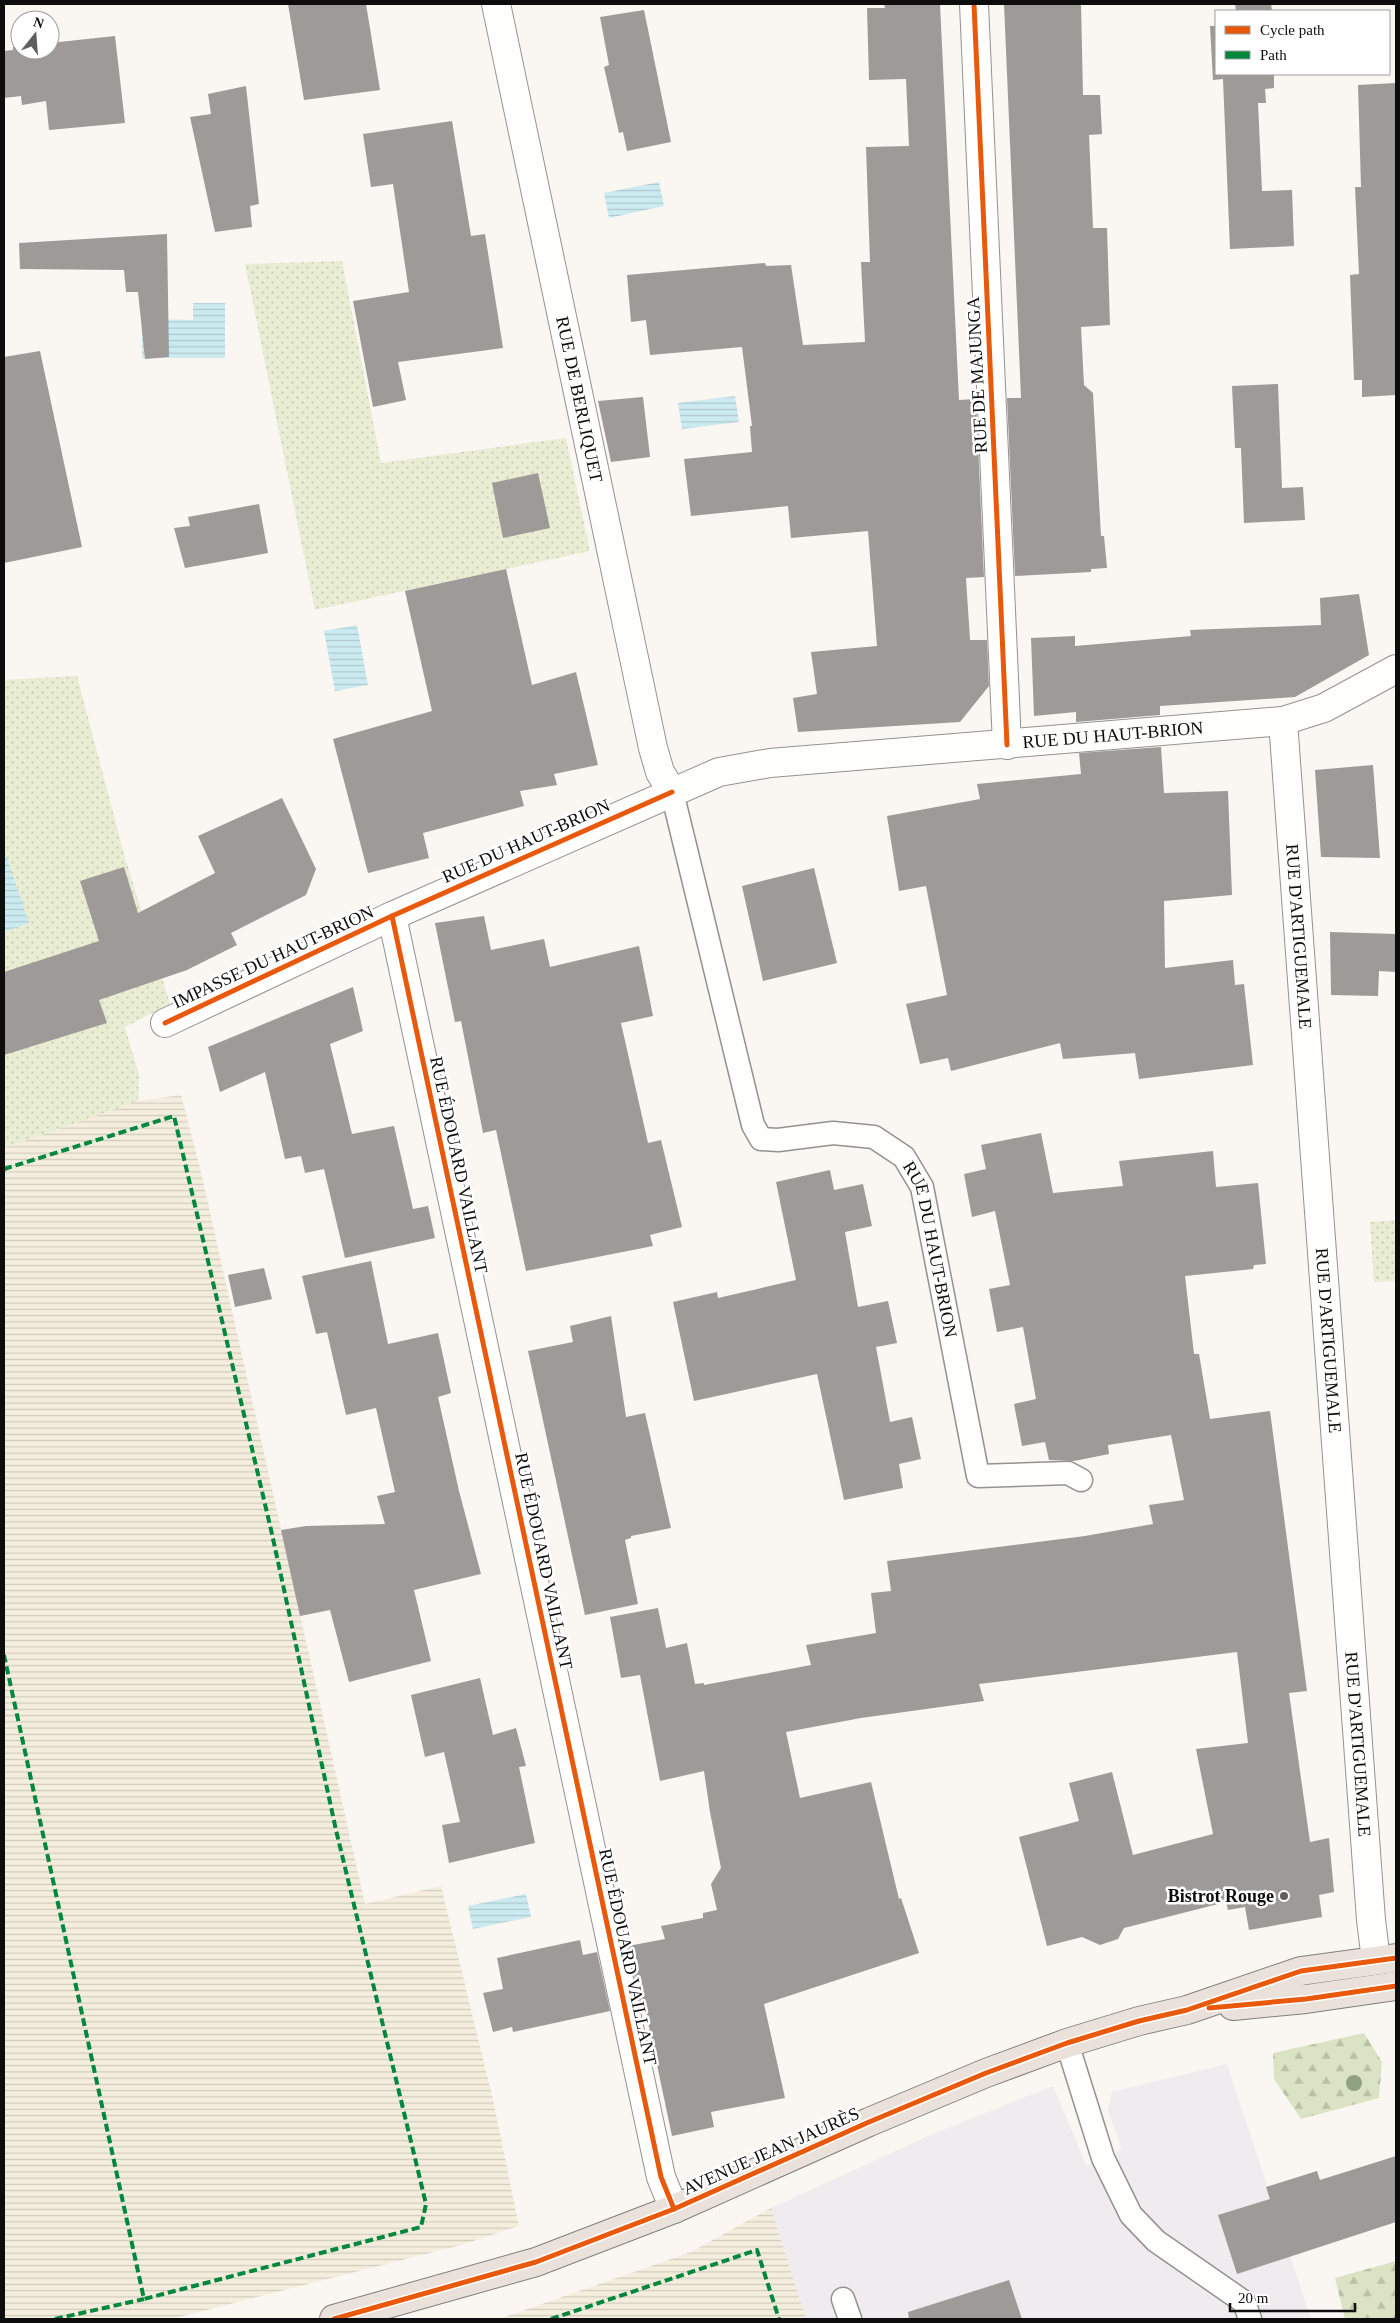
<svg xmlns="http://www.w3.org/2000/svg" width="1400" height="2323" viewBox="0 0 1400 2323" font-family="'Times New Roman',serif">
	<defs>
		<pattern id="farmland-rules" width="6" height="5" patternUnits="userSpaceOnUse" patternTransform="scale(1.25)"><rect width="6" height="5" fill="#f5eedf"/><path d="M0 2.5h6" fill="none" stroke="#d1cbbe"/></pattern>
		<pattern id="forest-firs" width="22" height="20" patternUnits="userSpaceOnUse" patternTransform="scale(1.25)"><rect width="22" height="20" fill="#dae3c3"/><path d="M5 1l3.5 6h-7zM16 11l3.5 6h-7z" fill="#bac2a6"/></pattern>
		<pattern id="garden-dots" width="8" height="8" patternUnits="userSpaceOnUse" patternTransform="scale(1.25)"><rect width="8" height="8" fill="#e8edd4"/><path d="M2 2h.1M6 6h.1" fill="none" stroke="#c6cab5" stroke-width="1.8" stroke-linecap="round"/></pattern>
		<pattern id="water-rules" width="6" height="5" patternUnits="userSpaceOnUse" patternTransform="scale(1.25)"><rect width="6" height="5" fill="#cbebf1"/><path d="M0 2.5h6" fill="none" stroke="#adc8cd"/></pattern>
	</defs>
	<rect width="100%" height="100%" fill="#faf6f2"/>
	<polygon fill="#f0ebee" points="1227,2064 1311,2319 806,2319 771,2208 933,2134 1053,2086 1086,2165 1122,2150 1108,2110 1112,2092"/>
	<g fill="url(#farmland-rules)">
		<polygon points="181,1095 200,1168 365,1904 441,1886 493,2100 519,2226 461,2245 171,2319 4,2319 4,1148 138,1101"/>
		<polygon points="771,2208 806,2319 499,2319 691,2252"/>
	</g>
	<g fill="url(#forest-firs)">
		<polygon points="1364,2033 1382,2062 1379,2098 1301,2119 1274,2079 1273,2053"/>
		<polygon points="1396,2261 1396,2319 1345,2319 1335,2278"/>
	</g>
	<g fill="url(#garden-dots)">
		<polygon points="342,261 381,463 566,438 590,551 315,610 245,264"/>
		<polygon points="77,676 124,854 170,1004 125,1027 139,1075 138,1101 4,1148 4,680"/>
		<polygon points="1396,1220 1396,1281 1374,1282 1370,1222"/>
	</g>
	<g fill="url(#water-rules)">
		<polygon points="659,182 664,206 609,218 604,193"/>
		<polygon points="193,303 225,303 225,358 142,358 142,319 193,320"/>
		<polygon points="735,396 739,422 682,429 678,403"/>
		<polygon points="357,625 368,685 335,691 324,631"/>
		<polygon points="6,855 29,923 4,932 4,856"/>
		<polygon points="526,1894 531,1917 473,1929 468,1906"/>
	</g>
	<g fill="#9d9a97">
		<polygon points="288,4 366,4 380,90 304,100"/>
		<polygon points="884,4 940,4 959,400 976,399 984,577 966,578 970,640 987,640 989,686 960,722 798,732 793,698 817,694 811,652 877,646 868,531 791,538 788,506 691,516 684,459 752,452 750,426 752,426 742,347 650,355 646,320 631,322 627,275 765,263 766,266 791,265 803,345 865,342 861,262 870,262 866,147 909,146 906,79 869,80 867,8 885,8"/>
		<polygon points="1004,4 1081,4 1083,95 1100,95 1102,134 1089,135 1093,228 1107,228 1110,325 1081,327 1084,385 1093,393 1101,536 1104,536 1107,568 1091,569 1091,572 1015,576 1007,398 1021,398"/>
		<polygon points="1235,4 1271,4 1272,11 1236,11"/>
		<polygon points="644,10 671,142 627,151 623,132 619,133 604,67 609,65 600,17"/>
		<polygon points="1210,26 1216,26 1216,74 1274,74 1274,88 1265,89 1266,103 1258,103 1262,191 1292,190 1294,246 1230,249 1223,79 1213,80"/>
		<polygon points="115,36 125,123 49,130 46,101 22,105 21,96 4,98 4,51 13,50 13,47 20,46 20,50 50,50 50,43"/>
		<polygon points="1396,83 1396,395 1362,397 1362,380 1354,380 1350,275 1359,274 1355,187 1361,187 1358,85"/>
		<polygon points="246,86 259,204 250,206 252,227 215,232 190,117 211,114 208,94"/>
		<polygon points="452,121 471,236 485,234 503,348 398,362 406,400 373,407 353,301 409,292 393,184 371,187 363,134"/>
		<polygon points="167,234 169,357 145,359 138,292 126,292 124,270 20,269 19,243"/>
		<polygon points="40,351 82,547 4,563 4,357"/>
		<polygon points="1278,384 1282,488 1303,487 1305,520 1244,523 1241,448 1235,448 1232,386"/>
		<polygon points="643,397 650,457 611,462 598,401"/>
		<polygon points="538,473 550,528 503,538 492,483"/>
		<polygon points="259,504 268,553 185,568 174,528 190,526 188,517"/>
		<polygon points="506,569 532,685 576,672 598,765 554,774 557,785 520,791 524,806 423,833 429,858 368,873 333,739 432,711 405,591"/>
		<polygon points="1359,594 1369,655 1295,697 1160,706 1160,715 1076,722 1076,712 1034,716 1031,638 1075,636 1075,646 1191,636 1190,630 1321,625 1320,598"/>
		<polygon points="1161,747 1164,793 1228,791 1232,895 1164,901 1165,968 1233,960 1235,985 1244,984 1253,1065 1139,1079 1135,1053 1063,1059 1060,1043 951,1071 948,1058 920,1064 906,1004 947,995 926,886 899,891 887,816 980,799 977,784 1081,774 1079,753"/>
		<polygon points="1373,765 1380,858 1321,857 1315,770"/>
		<polygon points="282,798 316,869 306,895 231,933 237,945 187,970 99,1000 107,1023 4,1055 4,972 99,941 80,881 124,867 138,913 215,873 198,836"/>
		<polygon points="814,868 837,963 763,981 742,886"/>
		<polygon points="484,916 491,950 544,939 550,967 639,946 653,1016 621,1023 648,1143 661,1140 682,1227 650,1235 653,1246 526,1271 496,1130 483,1133 461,1021 455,1022 435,923"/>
		<polygon points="1330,932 1396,934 1396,972 1379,971 1378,996 1331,995"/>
		<polygon points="353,987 363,1031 330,1044 352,1134 394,1126 413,1209 428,1206 435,1238 345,1258 324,1169 305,1173 301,1156 285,1159 265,1072 220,1092 208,1047"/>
		<polygon points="1041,1133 1053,1193 1123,1186 1119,1161 1213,1151 1216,1187 1258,1183 1266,1264 1254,1265 1253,1269 1185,1276 1194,1354 1199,1354 1210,1419 1270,1411 1307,1691 1289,1693 1310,1842 1329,1838 1334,1892 1319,1895 1322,1917 1249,1930 1245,1907 1228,1910 1226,1902 1124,1928 1118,1939 1100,1945 1082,1937 1047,1946 1019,1837 1079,1821 1069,1783 1112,1772 1133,1855 1213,1834 1196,1749 1248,1743 1237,1652 979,1684 984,1701 861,1718 786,1732 800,1798 871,1782 899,1899 901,1898 919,1953 764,2004 785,2098 711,2112 714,2127 672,2136 644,2003 640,2004 628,1946 665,1939 661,1926 703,1918 703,1913 717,1910 711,1884 721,1868 710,1812 704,1771 660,1781 640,1675 621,1678 610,1617 658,1608 666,1648 687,1643 695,1684 704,1683 704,1685 811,1665 806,1645 876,1633 871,1593 891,1591 887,1561 1085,1536 1153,1524 1149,1505 1184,1500 1171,1435 1108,1445 1109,1454 1074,1461 1049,1460 1045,1442 1022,1446 1014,1404 1036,1399 1023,1327 997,1332 989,1289 1010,1285 995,1211 972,1217 964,1174 986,1169 981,1145"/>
		<polygon points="830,1170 834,1190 863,1184 872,1226 845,1232 858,1307 888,1301 897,1343 876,1347 890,1422 912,1417 921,1459 899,1464 903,1488 844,1500 817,1374 694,1401 673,1302 717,1292 718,1298 796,1280 776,1182"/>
		<polygon points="371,1261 388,1344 438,1333 451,1393 438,1397 459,1491 481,1574 414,1590 431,1661 349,1682 330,1610 300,1616 281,1530 306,1526 385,1524 377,1496 395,1492 376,1408 346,1415 327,1332 316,1334 302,1276"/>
		<polygon points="264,1268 272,1299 235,1307 228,1275"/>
		<polygon points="611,1316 626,1417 645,1413 671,1528 631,1536 631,1538 625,1540 638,1604 585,1615 528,1351 573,1342 570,1326"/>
		<polygon points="480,1678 493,1735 516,1728 526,1766 519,1767 535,1843 449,1863 442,1825 460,1822 444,1752 425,1757 411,1695"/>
		<polygon points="580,1940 583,1955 597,1952 610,2011 513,2032 512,2027 493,2032 483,1993 503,1989 497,1958"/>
		<polygon points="1396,2156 1396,2222 1237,2274 1218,2215 1270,2199 1266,2187 1317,2171 1320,2180"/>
		<polygon points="1009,2280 1022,2319 909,2319 908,2312"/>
	</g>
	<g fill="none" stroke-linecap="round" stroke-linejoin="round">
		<g stroke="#949290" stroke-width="25">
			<g id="lane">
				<path id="s1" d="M 672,792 L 753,1125 L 761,1139 L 778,1140 L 833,1133 L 874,1137 L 904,1157 L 922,1187 L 978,1476 L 1068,1473 L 1081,1480"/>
				<polyline points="1067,2043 1103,2158 1131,2215 1156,2241 1244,2302 1250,2319"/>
				<polyline points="843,2299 850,2319"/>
			</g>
		</g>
		<g stroke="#949290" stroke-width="30">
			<g id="street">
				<path id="s2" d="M 496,4 L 653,748 L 660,772 L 672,792"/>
				<polyline points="974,4 1007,745"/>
				<path id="s3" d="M 1283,721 L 1371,1920 L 1376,1960"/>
				<polyline points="392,916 661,2177 674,2209"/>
				<path id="s4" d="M 165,1023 L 392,916 L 719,772 L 770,763 L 1283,721 L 1324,708 L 1396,669"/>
			</g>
		</g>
		<g stroke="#817f7d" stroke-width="30">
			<g id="primary">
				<polyline points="1233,2006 1306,1999 1396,1986"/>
				<polyline points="334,2319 536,2262 674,2209 869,2122 986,2073 1067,2043 1139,2021 1187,2010 1301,1971 1396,1958"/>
			</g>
		</g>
		<use href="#lane" stroke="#fefefd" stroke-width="22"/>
		<use href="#street" stroke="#fefefd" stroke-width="28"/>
		<use href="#primary" stroke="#eae2da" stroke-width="28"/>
		<g stroke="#00873e" stroke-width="4" stroke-dasharray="8 4" stroke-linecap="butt">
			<polyline points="4,1169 174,1116 272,1534 336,1830 426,2204 421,2227 144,2299 4,1655"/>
			<polyline points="55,2319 144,2299"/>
			<polyline points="551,2319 757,2250 779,2319"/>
		</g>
		<g stroke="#fff" stroke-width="8">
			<g id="cycleway">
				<polyline points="974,4 1007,745"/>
				<polyline points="392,916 661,2177 674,2209"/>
				<polyline points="165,1023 392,916 672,792"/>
				<polyline points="1209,2008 1306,1999 1396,1986"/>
				<polyline points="334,2319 536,2262 674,2209 869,2122 986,2073 1067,2043 1139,2021 1187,2010 1301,1971 1396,1958"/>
			</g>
		</g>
		<use href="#cycleway" stroke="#e8590c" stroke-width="5"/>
	</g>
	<circle fill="#91a280" cx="1354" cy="2083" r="8"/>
	<circle fill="#605f5d" stroke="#fff" stroke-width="2" cx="1284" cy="1896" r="5"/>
	<g text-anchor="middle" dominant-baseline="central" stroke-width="5" stroke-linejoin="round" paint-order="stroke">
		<g font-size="18" fill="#0d0d0d" stroke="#fff">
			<text transform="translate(977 375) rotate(-93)">RUE DE MAJUNGA</text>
			<text stroke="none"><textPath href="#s2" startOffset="404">RUE DE BERLIQUET</textPath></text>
			<text stroke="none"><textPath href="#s4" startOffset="1004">RUE DU HAUT-BRION</textPath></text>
			<text transform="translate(526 841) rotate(-24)">RUE DU HAUT-BRION</text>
			<text stroke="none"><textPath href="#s3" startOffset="216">RUE D'ARTIGUEMALE</textPath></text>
			<text transform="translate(273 957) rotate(-25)">IMPASSE DU HAUT-BRION</text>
			<text transform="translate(459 1165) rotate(78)">RUE ÉDOUARD VAILLANT</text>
			<text stroke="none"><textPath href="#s1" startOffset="606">RUE DU HAUT-BRION</textPath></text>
			<text stroke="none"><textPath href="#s3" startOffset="621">RUE D'ARTIGUEMALE</textPath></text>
			<text transform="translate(544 1561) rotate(78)">RUE ÉDOUARD VAILLANT</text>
			<text stroke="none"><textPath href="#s3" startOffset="1026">RUE D'ARTIGUEMALE</textPath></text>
			<text transform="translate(628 1957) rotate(78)">RUE ÉDOUARD VAILLANT</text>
			<text transform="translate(771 2151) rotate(-24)">AVENUE JEAN JAURÈS</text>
		</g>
		<g font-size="18" font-weight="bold" fill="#0d0d0d" stroke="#fff" text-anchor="end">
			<text x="1274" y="1896">Bistrot Rouge</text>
		</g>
	</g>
	<rect width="1400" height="2323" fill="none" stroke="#0d0d0d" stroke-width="10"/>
	<rect x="1215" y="10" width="175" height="65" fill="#ffffff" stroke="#9e9e9e"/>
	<rect x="1225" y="26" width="25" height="8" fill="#e8590c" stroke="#9e9e9e"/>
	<text x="1260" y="35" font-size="15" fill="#0d0d0d">Cycle path</text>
	<rect x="1225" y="51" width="25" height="8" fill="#00873e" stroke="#9e9e9e"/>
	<text x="1260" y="60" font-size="15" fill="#0d0d0d">Path</text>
	<g transform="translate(35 35) rotate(17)"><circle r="24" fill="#ffffff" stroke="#9e9e9e"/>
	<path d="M0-4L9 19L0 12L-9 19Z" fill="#605f5d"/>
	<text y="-8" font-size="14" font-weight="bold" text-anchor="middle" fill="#0d0d0d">N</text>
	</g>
	<path d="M1230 2303v8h125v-8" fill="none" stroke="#0d0d0d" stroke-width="2.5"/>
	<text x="1238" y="2303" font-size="15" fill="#0d0d0d" stroke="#ffffff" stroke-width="4" paint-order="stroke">20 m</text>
</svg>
